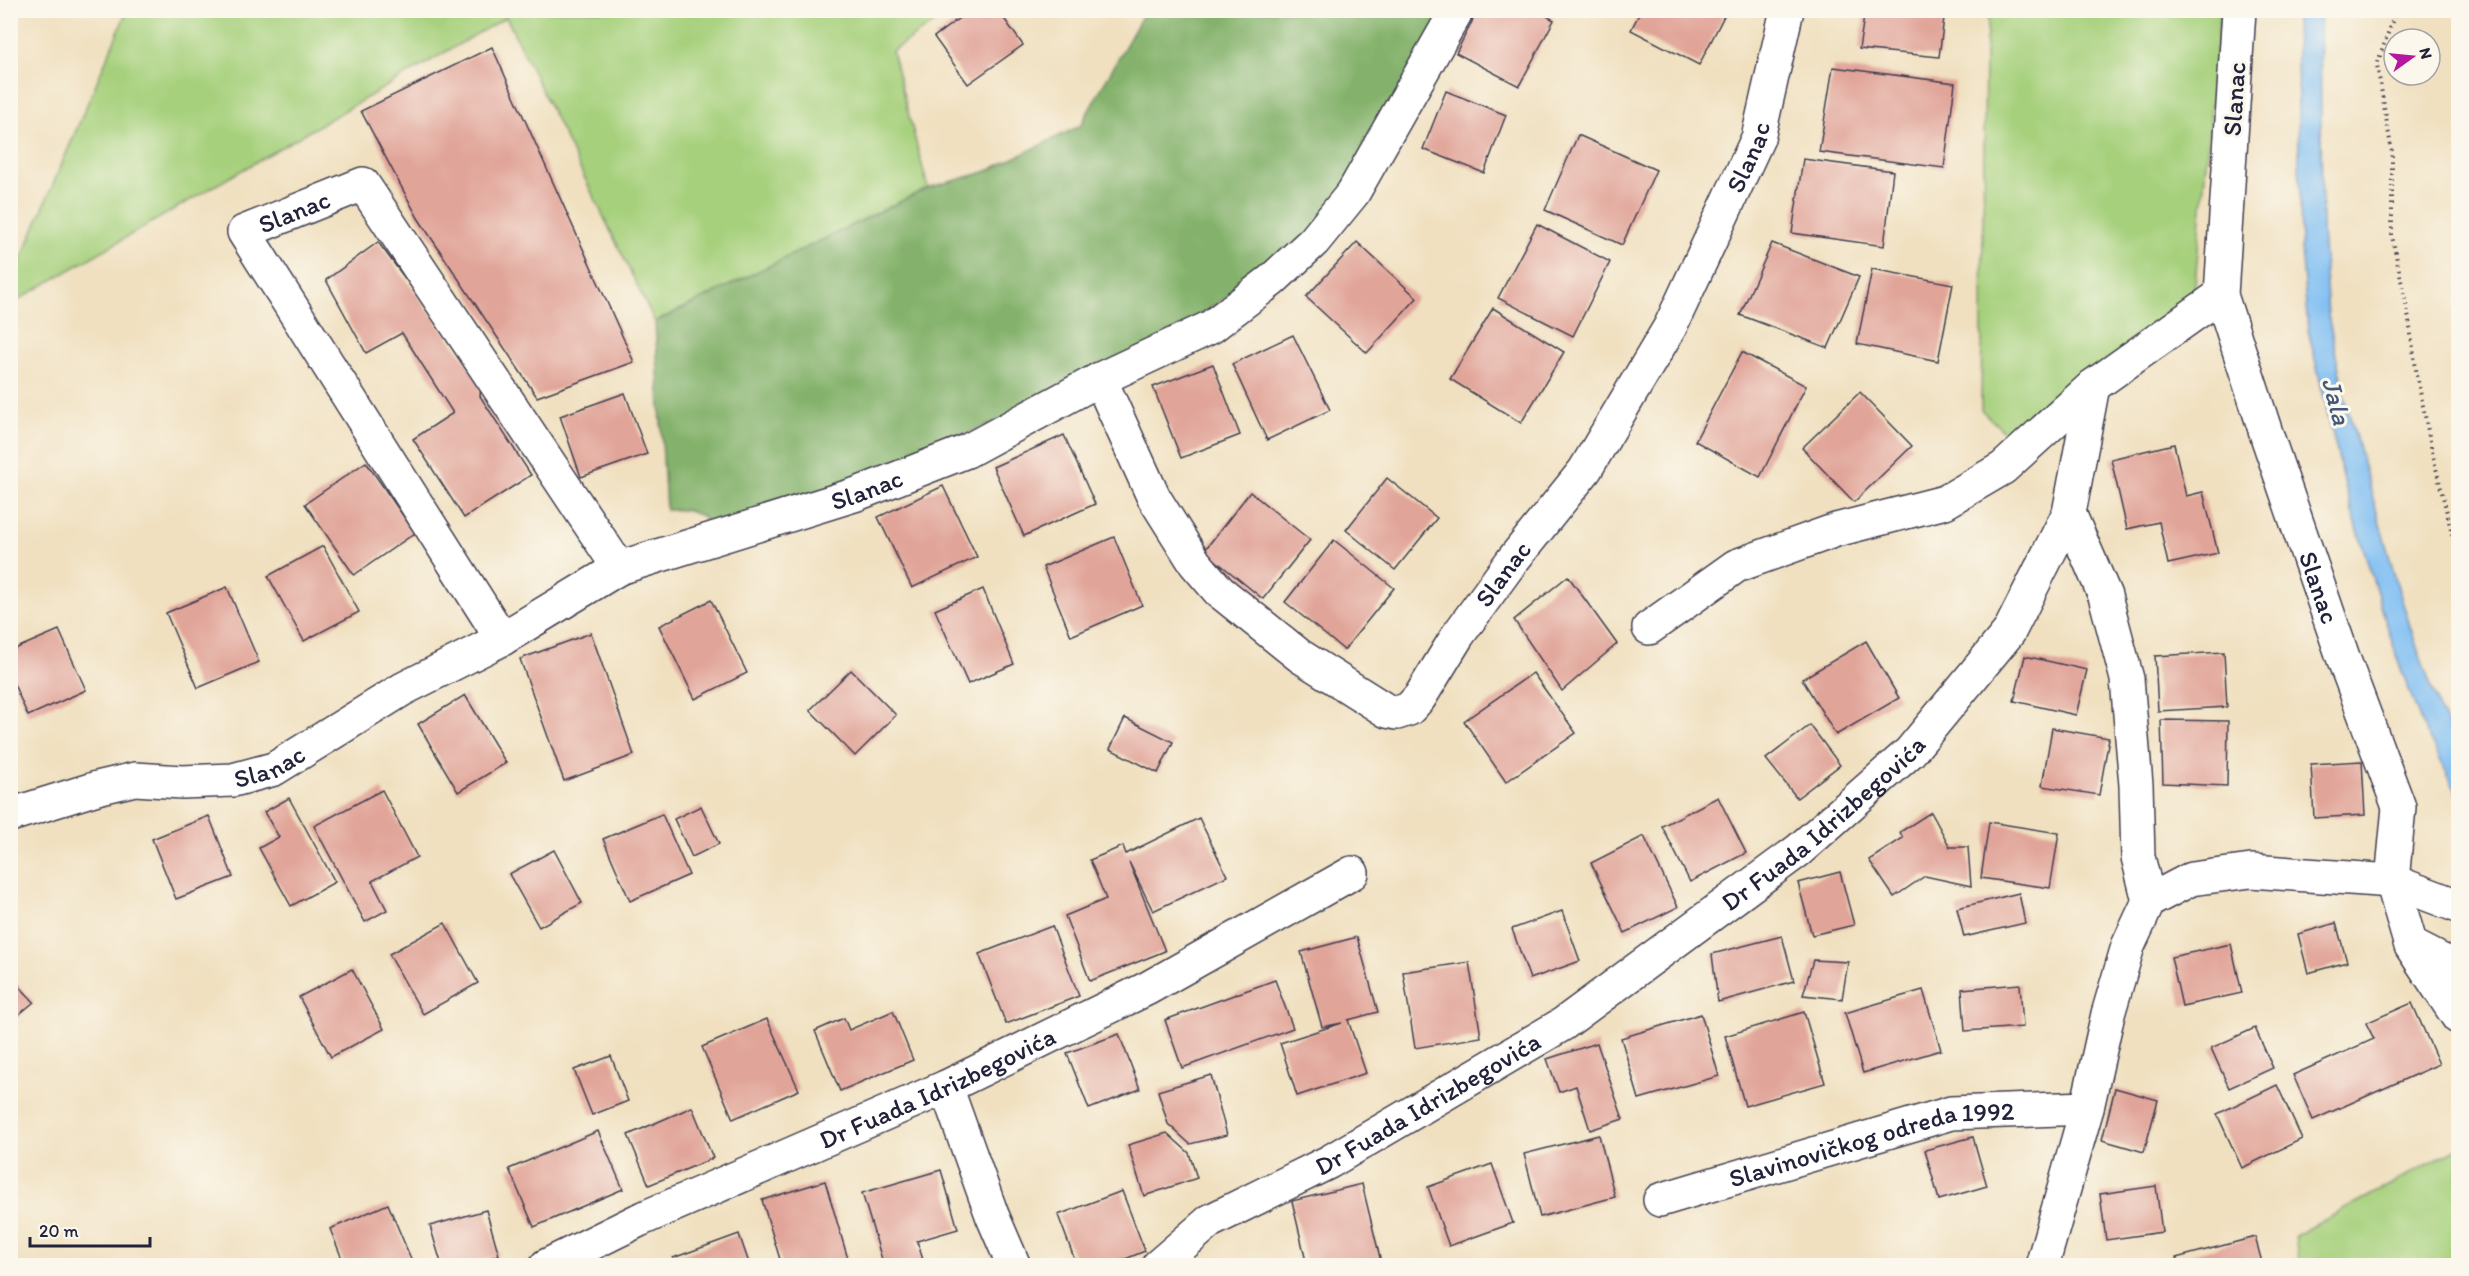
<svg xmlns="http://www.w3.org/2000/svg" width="2469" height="1276" viewBox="0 0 2469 1276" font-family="Itim,sans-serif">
	<rect width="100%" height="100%" fill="#fbf7ec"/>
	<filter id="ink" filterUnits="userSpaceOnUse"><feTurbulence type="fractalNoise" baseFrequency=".0167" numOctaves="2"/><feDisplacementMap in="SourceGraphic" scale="12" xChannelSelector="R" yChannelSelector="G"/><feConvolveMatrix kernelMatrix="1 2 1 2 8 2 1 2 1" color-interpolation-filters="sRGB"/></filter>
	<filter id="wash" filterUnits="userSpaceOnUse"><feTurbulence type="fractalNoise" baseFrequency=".008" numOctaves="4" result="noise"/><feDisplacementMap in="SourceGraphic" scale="24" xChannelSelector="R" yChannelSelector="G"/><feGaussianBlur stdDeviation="1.35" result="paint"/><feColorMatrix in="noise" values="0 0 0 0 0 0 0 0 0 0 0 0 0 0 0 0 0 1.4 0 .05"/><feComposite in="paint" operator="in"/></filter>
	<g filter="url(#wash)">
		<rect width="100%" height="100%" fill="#f0e0c0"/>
		<g fill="#a6d07c" stroke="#64795c" stroke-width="1.5">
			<polygon points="127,11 952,11 892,51 928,188 655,322 506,17 11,304 11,283"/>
			<polygon points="1989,11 2220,11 2192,316 2015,442 1981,410 1985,53"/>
			<polygon points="2458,1148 2458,1265 2299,1265 2295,1236"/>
		</g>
		<polygon fill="#84b26c" stroke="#536a54" stroke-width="1.5" points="1145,11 1457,11 1314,241 1100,379 708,539 704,517 686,510 666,510 655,322 928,188 985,172 1080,126"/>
		<polygon fill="#7ebef3" stroke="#507097" stroke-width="1.5" points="2296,11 2320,11 2322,230 2328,315 2345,399 2399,591 2415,642 2440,711 2458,745 2458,795 2422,724 2398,661 2348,498 2308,330 2301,248"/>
		<g id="blocks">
			<g fill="#e1a499">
				<polygon points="970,10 998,10 1023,45 968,84 934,37"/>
				<polygon points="1478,10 1536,10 1554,20 1519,86 1456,53"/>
				<polygon points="1641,10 1727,10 1699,65 1631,30"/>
				<polygon points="1865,10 1945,10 1939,57 1859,49"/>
				<polygon points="492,47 634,362 537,397 418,218 361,111"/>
				<polygon points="1833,67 1955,83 1944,168 1819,152"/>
				<polygon points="1446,91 1506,115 1484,173 1423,149"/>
				<polygon points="1578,135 1656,170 1622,245 1545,210"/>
				<polygon points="1803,159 1893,171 1884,246 1792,233"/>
				<polygon points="1537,224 1610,262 1573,336 1498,298"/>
				<polygon points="378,242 481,381 480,396 531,475 464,518 413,439 453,413 402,333 366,353 326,280"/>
				<polygon points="1357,242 1417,298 1367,353 1306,297"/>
				<polygon points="1772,243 1859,277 1828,348 1740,315"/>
				<polygon points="1872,269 1953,284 1938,361 1857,344"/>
				<polygon points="1493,308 1564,352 1521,423 1450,379"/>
				<polygon points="1293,335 1330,410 1267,440 1232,364"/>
				<polygon points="1742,352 1806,386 1760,477 1695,441"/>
				<polygon points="1213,364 1240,435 1181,458 1153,387"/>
				<polygon points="1860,392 1912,446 1854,502 1802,448"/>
				<polygon points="625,393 647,454 581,477 560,416"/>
				<polygon points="1064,435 1095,504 1024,536 993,467"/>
				<polygon points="2174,444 2186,496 2203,492 2218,553 2168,564 2159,522 2127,529 2111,459"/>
				<polygon points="366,462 415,533 354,575 305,504"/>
				<polygon points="1387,478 1437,518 1395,570 1346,530"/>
				<polygon points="943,486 977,557 912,588 878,517"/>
				<polygon points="1250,492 1310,540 1263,599 1204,551"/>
				<polygon points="1114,537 1142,605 1071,636 1043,567"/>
				<polygon points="1334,540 1394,588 1344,650 1285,602"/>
				<polygon points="323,546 359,612 304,641 268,576"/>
				<polygon points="1568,576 1617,644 1562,691 1514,620"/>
				<polygon points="227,587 259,662 198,688 166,613"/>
				<polygon points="983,589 1014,664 968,684 935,610"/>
				<polygon points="711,600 747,673 695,699 659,626"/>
				<polygon points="59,630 86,690 28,716 10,675 10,651"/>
				<polygon points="591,633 634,755 564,781 520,659"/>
				<polygon points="1866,641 1899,698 1836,735 1802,679"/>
				<polygon points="2224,652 2227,707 2158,711 2155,656"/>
				<polygon points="2025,656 2087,670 2076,715 2014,701"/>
				<polygon points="851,670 896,715 855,756 810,710"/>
				<polygon points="1533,673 1576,733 1506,782 1464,721"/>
				<polygon points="465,695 506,763 458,792 418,724"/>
				<polygon points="1125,718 1173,742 1158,773 1110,749"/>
				<polygon points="2161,720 2228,721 2227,786 2163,783"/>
				<polygon points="1810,725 1840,765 1797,798 1766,759"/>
				<polygon points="2052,728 2109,738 2099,795 2042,786"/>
				<polygon points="2362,761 2365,815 2314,818 2311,764"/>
				<polygon points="382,790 417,857 372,881 387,910 365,922 314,826"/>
				<polygon points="1718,797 1746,853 1690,882 1662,826"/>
				<polygon points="289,798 335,882 291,906 259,848 279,837 264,812"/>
				<polygon points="701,806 719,844 692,857 674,819"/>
				<polygon points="1931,812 1950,847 1968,847 1971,886 1925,876 1894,897 1869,860 1903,838 1900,832"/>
				<polygon points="662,814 689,875 630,901 603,839"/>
				<polygon points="209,816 233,877 176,899 152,839"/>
				<polygon points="1199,818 1227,876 1153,911 1129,862 1165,951 1090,981 1065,916 1106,899 1090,860 1123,846 1126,854"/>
				<polygon points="1989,822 2059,833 2050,888 1981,878"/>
				<polygon points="1644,836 1678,907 1625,933 1591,863"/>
				<polygon points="554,850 582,903 539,927 509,874"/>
				<polygon points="1840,872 1854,925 1812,935 1798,883"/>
				<polygon points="2019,893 2025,923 1964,937 1957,908"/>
				<polygon points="1562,911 1580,961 1530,979 1512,929"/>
				<polygon points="445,923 478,983 423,1014 389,954"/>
				<polygon points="2336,923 2347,962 2308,973 2298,934"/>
				<polygon points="1052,926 1079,996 1006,1024 979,954"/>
				<polygon points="1782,936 1794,981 1718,1002 1712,954"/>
				<polygon points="1357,937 1378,1012 1348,1020 1366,1073 1297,1096 1280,1043 1342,1023 1322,1027 1301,952"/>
				<polygon points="2231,944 2242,993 2182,1006 2171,957"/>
				<polygon points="1813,960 1848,962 1842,999 1803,995"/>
				<polygon points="1469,962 1481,1037 1415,1048 1403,972"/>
				<polygon points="352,969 384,1029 331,1057 299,997"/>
				<polygon points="10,976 34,1002 10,1022"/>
				<polygon points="1275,980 1293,1028 1182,1068 1165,1020"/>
				<polygon points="2020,984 2023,1027 1965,1031 1962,989"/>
				<polygon points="1923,990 1941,1050 1863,1073 1845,1013"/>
				<polygon points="2412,1003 2439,1064 2313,1120 2293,1075 2374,1039 2366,1023"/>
				<polygon points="893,1011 913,1060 840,1091 815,1031 844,1018 849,1030"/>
				<polygon points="1804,1012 1825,1083 1745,1106 1725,1036"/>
				<polygon points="1701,1014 1719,1076 1639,1099 1621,1038"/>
				<polygon points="767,1019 799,1090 733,1119 702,1047"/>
				<polygon points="2255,1028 2273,1068 2229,1088 2211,1048"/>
				<polygon points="1119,1034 1140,1089 1089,1109 1067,1053"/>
				<polygon points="1597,1043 1623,1119 1590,1130 1576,1086 1559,1092 1547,1059"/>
				<polygon points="611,1056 628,1101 592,1115 574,1070"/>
				<polygon points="1211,1075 1227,1135 1190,1144 1168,1124 1158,1091"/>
				<polygon points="2277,1085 2302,1139 2242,1168 2217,1114"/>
				<polygon points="2115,1088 2158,1100 2144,1152 2102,1140"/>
				<polygon points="692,1107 713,1158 649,1185 628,1135"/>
				<polygon points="598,1131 623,1189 534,1227 509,1169"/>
				<polygon points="1167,1133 1189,1153 1197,1178 1144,1196 1128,1145"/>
				<polygon points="1599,1135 1615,1197 1540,1217 1524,1154"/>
				<polygon points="1973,1137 1987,1186 1939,1200 1925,1150"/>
				<polygon points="1492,1164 1513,1223 1449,1246 1428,1187"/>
				<polygon points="941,1170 958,1229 917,1241 925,1266 884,1266 862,1193"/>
				<polygon points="825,1181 848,1259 826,1266 782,1266 762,1200"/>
				<polygon points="1362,1184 1382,1266 1307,1266 1292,1201"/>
				<polygon points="2156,1186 2162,1232 2106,1240 2100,1194"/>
				<polygon points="1122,1191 1145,1251 1108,1266 1077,1266 1058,1215"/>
				<polygon points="388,1204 414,1266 345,1266 330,1229"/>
				<polygon points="486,1210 499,1255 465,1266 442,1266 430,1226"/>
				<polygon points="739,1234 750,1266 675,1266 673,1258"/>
				<polygon points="2255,1237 2263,1266 2178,1266 2176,1258"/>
			</g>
		</g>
	</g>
	<g filter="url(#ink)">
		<use href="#blocks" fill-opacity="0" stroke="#413e4f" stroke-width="1.5"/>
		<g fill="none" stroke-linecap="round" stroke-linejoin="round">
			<g stroke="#413e4f" stroke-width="36">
				<g id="minor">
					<path id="s1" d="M 2239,10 L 2221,295 L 2268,439 L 2344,660 L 2399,807 L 2392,881 L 2411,946 L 2458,1017"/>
					<path id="s2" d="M 1100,379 L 1153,496 L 1195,563 L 1219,591 L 1300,656 L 1387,711 L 1397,713 L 1409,709 L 1420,697 L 1458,635 L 1512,561 L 1585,470 L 1670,327 L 1758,138 L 1787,10"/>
					<polyline points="2069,513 2105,596 2127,679 2136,785 2138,857 2149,901"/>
					<polyline points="1649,628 1736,566 1836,530 1945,502 2003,468 2093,386 2221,295"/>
					<path id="s3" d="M 502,639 L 244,232 L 363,184 L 619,568"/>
					<path id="s4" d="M 10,815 L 97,788 L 135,779 L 182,782 L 233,780 L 274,769 L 403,689 L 502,639 L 619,568 L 857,494 L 967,451 L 1100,379 L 1211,327 L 1272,280 L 1314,241 L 1353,193 L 1457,10"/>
					<polyline points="2413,946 2458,969"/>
					<polyline points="946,1087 992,1215 1014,1266"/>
					<path id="s5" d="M 1660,1200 L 1951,1113 L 2087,1108"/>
					<path id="s6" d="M 546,1266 L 639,1220 L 946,1087 L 1148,988 L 1352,873"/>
					<path id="s7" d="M 1158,1266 L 1210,1221 L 1329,1162 L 1563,1024 L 1799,850 L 1910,752 L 2009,632 L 2069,513 L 2093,386"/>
					<polyline points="2042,1266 2087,1108 2108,1014 2128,946 2149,901 2191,879 2251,871 2392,881 2458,906"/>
				</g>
			</g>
			<polyline stroke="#413e4f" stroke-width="4" stroke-dasharray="1.5 4.5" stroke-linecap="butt" points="2396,10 2377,65 2392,152 2392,236 2408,314 2417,376 2433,456 2458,558"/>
			<use href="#minor" stroke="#fff" stroke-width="33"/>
		</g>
	</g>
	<g text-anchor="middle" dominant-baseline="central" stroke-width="6" stroke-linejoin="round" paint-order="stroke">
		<g font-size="26" fill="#22223b" stroke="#fbf7ec">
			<text transform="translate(2234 99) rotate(-86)">Slanac</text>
			<text stroke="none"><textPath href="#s2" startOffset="1125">Slanac</textPath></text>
			<text stroke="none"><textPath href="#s3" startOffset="536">Slanac</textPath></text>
			<text stroke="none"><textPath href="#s4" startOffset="930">Slanac</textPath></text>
			<text stroke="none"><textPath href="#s2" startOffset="639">Slanac</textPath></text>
			<text stroke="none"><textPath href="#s1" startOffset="594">Slanac</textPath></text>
			<text stroke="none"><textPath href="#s4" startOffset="267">Slanac</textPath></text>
			<text stroke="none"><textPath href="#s7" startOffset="802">Dr Fuada Idrizbegovića</textPath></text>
			<text stroke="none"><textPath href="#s6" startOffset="430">Dr Fuada Idrizbegovića</textPath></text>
			<text stroke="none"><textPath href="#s7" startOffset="316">Dr Fuada Idrizbegovića</textPath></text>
			<text stroke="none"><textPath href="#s5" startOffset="220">Slavinovičkog odreda 1992</textPath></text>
		</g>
		<g font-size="27" font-style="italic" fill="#42597b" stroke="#fbf7ec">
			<text transform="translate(2337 401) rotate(75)">Jala</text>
		</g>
	</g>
	<rect width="2469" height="1276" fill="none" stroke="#fbf7ec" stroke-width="36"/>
	<g transform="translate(2412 57) rotate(75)"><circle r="28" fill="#fbf7ec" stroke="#a4a2a5" stroke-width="1.5"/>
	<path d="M0-4.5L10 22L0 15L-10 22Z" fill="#b5179e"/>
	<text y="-9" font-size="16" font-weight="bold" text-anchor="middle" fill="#22223b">N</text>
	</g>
	<path d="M30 1237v9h120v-9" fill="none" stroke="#22223b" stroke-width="3"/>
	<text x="39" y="1237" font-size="18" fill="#22223b" stroke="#fbf7ec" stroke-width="4.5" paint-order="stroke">20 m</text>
</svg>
